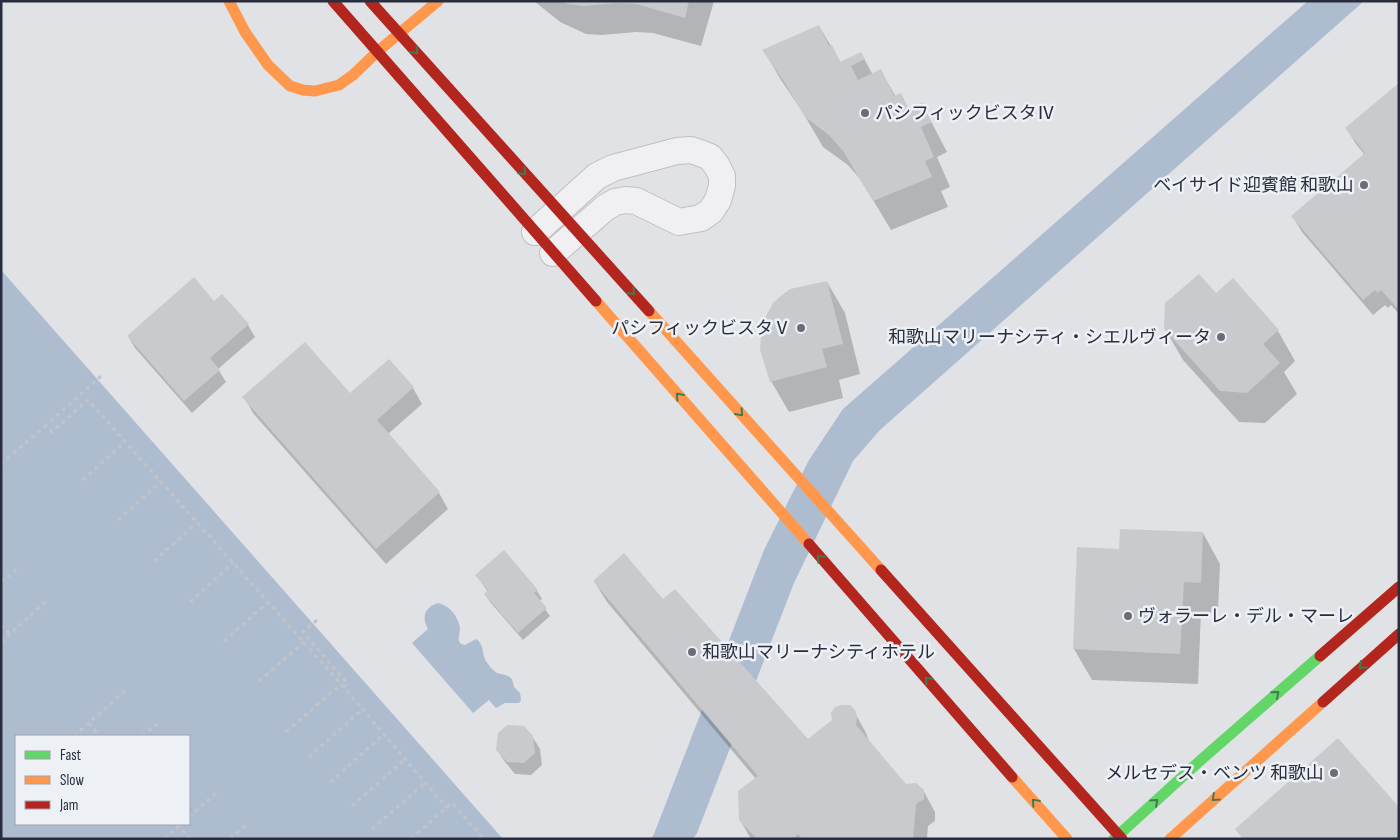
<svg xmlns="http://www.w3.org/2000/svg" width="1400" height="840" viewBox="0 0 1400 840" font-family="'Sofia Sans Condensed','Noto Sans JP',sans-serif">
	<rect width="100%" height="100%" fill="#e0e2e5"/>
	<g fill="#aebcd0" fill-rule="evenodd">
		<polygon points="1308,1 1364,1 880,430 853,461 794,583 697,833 693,839 651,839 654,834 764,550 809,460 843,409"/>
		<path d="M 1,270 L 503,839 L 1,839 ZM 16,736 L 189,736 L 189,824 L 16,824 Z"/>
		<path d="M 438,603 C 450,606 458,616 460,628 C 460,633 458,636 459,641 L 461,644 L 465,645 L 476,639 C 485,644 481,656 488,664 C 490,667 494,671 497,673 C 503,675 507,674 512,679 L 514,687 L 520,693 L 521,700 L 519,703 L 505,703 L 496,708 L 489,700 L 473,713 L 412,643 L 428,629 C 421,617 425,607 438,603 Z"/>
	</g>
	<g fill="#0003">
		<polygon points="534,1 714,1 701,46 653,33 636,32 602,35 586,34 560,22"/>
		<polygon points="819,26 841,63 861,53 873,75 881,71 896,97 910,110 922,104 947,152 937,157 950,187 941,191 948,207 891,230 861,180 848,165 823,147 802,111 781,80 764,51"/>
		<polygon points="1399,84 1399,314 1391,305 1388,308 1385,305 1373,315 1302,232 1293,217 1365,155 1356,144 1347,129"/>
		<polygon points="827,282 845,313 860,374 839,380 843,398 789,412 771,381"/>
		<polygon points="222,295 248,325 255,337 218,369 226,382 192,413 135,348 128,336 214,303"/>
		<polygon points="1216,295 1278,331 1295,361 1284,372 1297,394 1265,423 1239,422 1183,360 1165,329"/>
		<polygon points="389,360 413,388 422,404 388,434 439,493 448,509 386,564 253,413 244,397 350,395"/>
		<polygon points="1203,533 1220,564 1218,613 1201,612 1198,684 1092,680 1074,649 1079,548 1120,550"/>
		<polygon points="503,552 537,591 542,599 539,601 550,616 523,640 490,602 485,594 488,592 477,576"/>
		<polygon points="594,581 663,600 808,741 854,711 866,733 869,742 905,785 923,790 935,812 935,821 928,826 927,839 751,839 740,820 756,779 607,602"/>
		<polygon points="532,736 540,749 542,765 531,775 515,774 505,762 497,750"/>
	</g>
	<g fill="#c8cacd">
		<polygon points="561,1 689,1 685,18 636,4 618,3 584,6 568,4"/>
		<polygon points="819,25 829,46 832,45 840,62 861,52 865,59 851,66 858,80 881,69 894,96 901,93 909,109 922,103 931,122 921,127 934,157 925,161 932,177 873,201 843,151 829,135 805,117 785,83 762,50"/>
		<polygon points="1399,83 1399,310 1381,290 1378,293 1375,290 1363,300 1291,216 1365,153 1345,128"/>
		<polygon points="1199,274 1216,293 1233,278 1279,330 1263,344 1280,363 1247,393 1220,391 1164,329 1165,303"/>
		<polygon points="194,277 214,301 222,294 249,324 210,358 220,370 184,401 127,336"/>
		<polygon points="827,281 843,344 822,349 827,367 770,382 760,350 761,336 764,320 773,303 781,296 790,289"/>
		<polygon points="305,342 350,393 389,359 414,387 377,420 440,492 376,549 242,397"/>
		<polygon points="1120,529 1203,532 1201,583 1184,582 1180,654 1073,649 1077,547 1119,549"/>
		<polygon points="504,550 538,590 534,593 547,608 518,633 484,594 488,590 475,575"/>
		<polygon points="624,553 663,599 675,589 808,739 832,720 831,713 835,707 842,705 850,705 855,710 857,717 856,725 906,784 916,783 924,790 924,799 916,804 913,839 802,839 798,834 793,839 757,839 739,820 738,791 758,776 593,581"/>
		<polygon points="507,725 524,726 533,736 535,753 524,763 507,762 496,750 498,733"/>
		<polygon points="1338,738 1399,807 1399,839 1243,839 1235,829"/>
	</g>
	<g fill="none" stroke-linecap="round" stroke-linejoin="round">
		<g stroke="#bec0c3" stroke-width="28">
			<polyline id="street" points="535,232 597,176 613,168 677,151 691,150 700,153 710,157 717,166 722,176 722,186 718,200 711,211 701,218 679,222 636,201 626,200 615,202 605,208 553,253"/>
		</g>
		<g stroke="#c2c3c9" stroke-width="3" stroke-dasharray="4 4" stroke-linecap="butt">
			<polyline points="101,376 46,425 52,432 88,400 341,684 447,808"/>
			<polyline points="1,464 46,425"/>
			<polyline points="83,480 125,442"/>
			<polyline points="118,520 161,482"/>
			<polyline points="154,561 197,523"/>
			<polyline points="1,582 18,568"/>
			<polyline points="190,602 233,563"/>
			<polyline points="317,620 303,632 348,684 344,687"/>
			<polyline points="1,625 10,634"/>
			<polyline points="224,641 268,602"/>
			<polyline points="1,642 47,601"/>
			<polyline points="259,681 304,642"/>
			<polyline points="89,723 100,736"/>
			<polyline points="286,732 341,684"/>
			<polyline points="74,736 126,690"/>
			<polyline points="142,736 157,724"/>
			<polyline points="309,757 363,709"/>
			<polyline points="330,782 384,734"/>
			<polyline points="352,806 405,759"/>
			<polyline points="189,817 217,792"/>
			<polyline points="177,824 190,839"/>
			<polyline points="372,829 425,783"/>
			<polyline points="164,839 181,824"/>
			<polyline points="230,839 246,825"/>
			<polyline points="411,839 452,803 484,839"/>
		</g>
		<use href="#street" stroke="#f0f0f2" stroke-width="26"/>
		<polyline stroke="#63d668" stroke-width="11" points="1114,839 1202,759 1320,656"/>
		<g stroke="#ff974d" stroke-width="11">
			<polyline points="229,1 245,32 268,65 290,86 303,90 315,91 339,85 353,75 377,52 438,1"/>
			<polyline points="596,301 809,544"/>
			<polyline points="649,311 881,570"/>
			<polyline points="1012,777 1067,839"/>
			<polyline points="1170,839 1323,702"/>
		</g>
		<g stroke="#b3261e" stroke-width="11">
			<polyline points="333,1 596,301"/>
			<polyline points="370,1 649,311"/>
			<polyline points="809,544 1012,777"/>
			<polyline points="881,570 1122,839"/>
			<polyline points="1320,656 1399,587"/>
			<polyline points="1323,702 1399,634"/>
		</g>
	</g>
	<defs><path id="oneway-chevron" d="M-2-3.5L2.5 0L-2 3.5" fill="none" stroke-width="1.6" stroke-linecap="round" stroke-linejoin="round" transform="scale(1.25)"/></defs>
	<g stroke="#437a51">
		<use href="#oneway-chevron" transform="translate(415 51) rotate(48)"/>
		<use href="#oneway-chevron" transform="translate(523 172) rotate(48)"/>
		<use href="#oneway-chevron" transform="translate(632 292) rotate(48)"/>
		<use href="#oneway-chevron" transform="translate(679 396) rotate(-131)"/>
		<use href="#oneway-chevron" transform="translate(740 413) rotate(48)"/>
		<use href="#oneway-chevron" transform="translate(820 558) rotate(-131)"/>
		<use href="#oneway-chevron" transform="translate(1362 666) rotate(138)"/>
		<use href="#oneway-chevron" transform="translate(928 680) rotate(-131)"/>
		<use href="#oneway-chevron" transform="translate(1276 694) rotate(-41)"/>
		<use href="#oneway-chevron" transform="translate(1215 798) rotate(138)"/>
		<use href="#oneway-chevron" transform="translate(1035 802) rotate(-131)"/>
		<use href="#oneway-chevron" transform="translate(1155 802) rotate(-42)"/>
	</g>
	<g fill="#686d78" stroke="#edf0f5" stroke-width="2">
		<circle cx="865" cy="113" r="5"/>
		<circle cx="1364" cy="185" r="5"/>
		<circle cx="801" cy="328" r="5"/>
		<circle cx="1221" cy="337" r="5"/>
		<circle cx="1128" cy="616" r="5"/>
		<circle cx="692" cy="652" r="5"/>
		<circle cx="1334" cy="773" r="5"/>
	</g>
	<g text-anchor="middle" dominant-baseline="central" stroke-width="5" stroke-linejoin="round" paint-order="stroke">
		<g font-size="18" fill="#282e3e" stroke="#edf0f5" text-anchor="end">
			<text x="875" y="113" text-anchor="start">パシフィックビスタⅣ</text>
			<text x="1354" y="185">ベイサイド迎賓館 和歌山</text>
			<text x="791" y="328">パシフィックビスタⅤ</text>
			<text x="1211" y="337">和歌山マリーナシティ・シエルヴィータ</text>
			<text x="1138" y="616" text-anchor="start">ヴォラーレ・デル・マーレ</text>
			<text x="702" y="652" text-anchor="start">和歌山マリーナシティホテル</text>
			<text x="1324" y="773">メルセデス・ベンツ 和歌山</text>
		</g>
	</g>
	<rect width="1400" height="840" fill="none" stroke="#282e3e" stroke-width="5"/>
	<rect x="15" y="735" width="175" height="90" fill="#edf0f5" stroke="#9ea2ac"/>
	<rect x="25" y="751" width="25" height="8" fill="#63d668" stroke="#9ea2ac"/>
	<text x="60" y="760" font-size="15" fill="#282e3e">Fast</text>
	<rect x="25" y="776" width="25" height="8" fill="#ff974d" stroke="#9ea2ac"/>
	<text x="60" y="785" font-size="15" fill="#282e3e">Slow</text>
	<rect x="25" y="801" width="25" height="8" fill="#b3261e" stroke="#9ea2ac"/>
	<text x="60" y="810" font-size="15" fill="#282e3e">Jam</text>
</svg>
